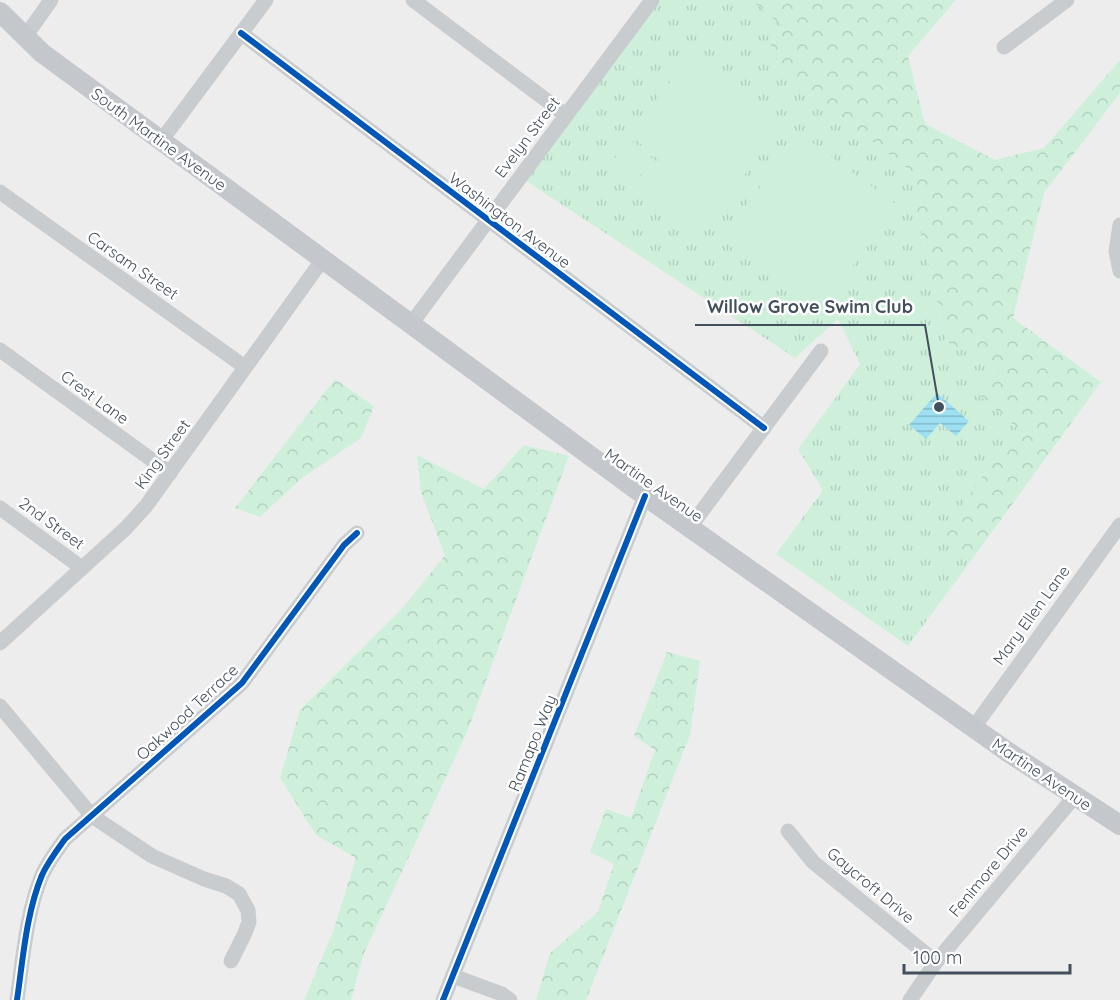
<svg xmlns="http://www.w3.org/2000/svg" width="1120" height="1000" viewBox="0 0 1120 1000" font-family="Quicksand,sans-serif">
	<defs>
		<pattern id="forest-crowns" width="20" height="18" patternUnits="userSpaceOnUse" patternTransform="scale(1.5)"><rect width="20" height="18" fill="#cef0db"/><path d="M2 6a3 3 0 1 1 6 0M12 15a3 3 0 1 1 6 0" fill="none" stroke="#b2d0be"/></pattern>
		<pattern id="park-tufts" width="24" height="20" patternUnits="userSpaceOnUse" patternTransform="scale(1.5)"><rect width="24" height="20" fill="#cef0db"/><path d="M3 7l-1-3M5 7V3M7 7l1-3M15 17l-1-3M17 17v-4M19 17l1-3" fill="none" stroke="#b2d0be"/></pattern>
		<pattern id="water-rules" width="6" height="5" patternUnits="userSpaceOnUse" patternTransform="scale(1.5)"><rect width="6" height="5" fill="#9ee0f3"/><path d="M0 2.5h6" fill="none" stroke="#82b8c8"/></pattern>
	</defs>
	<rect width="100%" height="100%" fill="#eeeded"/>
	<g fill="url(#forest-crowns)">
		<polygon points="751,0 956,0 908,56 925,124 995,160 1044,148 1120,60 1120,93 1044,193 1013,318 1101,382 973,558 939,536 1017,428 977,394 997,367 946,342 917,213 917,176 763,58"/>
		<polygon points="335,379 374,406 361,438 302,478 260,517 235,508"/>
		<polygon points="524,445 569,456 468,730 364,953 351,1000 304,1000 333,932 356,858 316,835 280,778 300,710 401,610 445,555 421,493 417,455 484,489"/>
		<polygon points="667,652 700,661 690,735 586,1000 536,1000 550,953 598,912 614,864 590,852 606,809 631,818 655,750 634,736"/>
	</g>
	<polygon fill="url(#park-tufts)" points="653,0 751,0 783,26 763,58 917,176 917,213 946,342 997,366 978,394 1017,428 940,536 973,558 908,646 776,554 823,490 798,449 860,364 838,319 795,358 523,179"/>
	<g fill="#cef0db">
		<polygon points="690,57 697,57 708,61 782,126 696,237 641,193 665,162 660,161 630,134"/>
		<polygon points="801,134 898,206 824,303 775,267 768,275 721,239"/>
		<polygon points="631,140 654,160 628,189 605,169"/>
	</g>
	<polygon fill="url(#water-rules)" points="937,393 969,421 956,436 940,423 926,439 909,425"/>
	<g fill="none" stroke-linecap="round" stroke-linejoin="round">
		<g stroke="#c9cccf" stroke-width="15">
			<polyline points="413,0 566,115"/>
			<polyline points="241,33 764,428"/>
			<polyline points="25,37 51,0"/>
			<polyline points="1004,47 1067,0"/>
			<polyline points="161,141 266,0"/>
			<polyline points="0,192 245,367"/>
			<polyline points="1120,225 1116,251 1120,271"/>
			<polyline points="411,324 652,0"/>
			<polyline points="0,350 170,473"/>
			<polyline points="0,508 82,568"/>
			<polyline points="690,527 821,351"/>
			<polyline points="0,643 126,528 146,506 323,259"/>
			<polyline points="0,706 92,816 152,856 204,879 226,886 239,894 248,910 249,922 245,933 231,961"/>
			<polyline points="974,727 1120,525"/>
			<polyline points="788,831 813,862 936,962"/>
			<polyline points="453,976 502,994 510,1000"/>
			<path d="M 17,1000 C 23,959 26,914 42,875 C 48,862 57,850 65,839 L 242,683 L 344,545 L 357,533"/>
			<polyline points="443,1000 645,496"/>
			<polyline points="910,1000 936,962 1075,796"/>
		</g>
		<polyline stroke="#c4c8cd" stroke-width="20" points="0,12 42,53 645,496 1008,752 1120,825"/>
		<g stroke="#fff" stroke-width="10">
			<g id="cycleway">
				<polyline points="241,33 764,428"/>
				<path d="M 17,1000 C 23,959 26,914 42,875 C 48,862 57,850 65,839 L 242,683 L 344,545 L 357,533"/>
				<polyline points="443,1000 645,496"/>
			</g>
		</g>
		<use href="#cycleway" stroke="#0057b8" stroke-width="6"/>
	</g>
	<g text-anchor="middle" dominant-baseline="central" stroke-width="5" stroke-linejoin="round" paint-order="stroke">
		<g font-size="16" fill="#434f5c" stroke="#fff">
			<text transform="translate(527 137) rotate(-53)">Evelyn Street</text>
			<text transform="translate(159 139) rotate(36)">South Martine Avenue</text>
			<text transform="translate(510 220) rotate(37)">Washington Avenue</text>
			<text transform="translate(133 265) rotate(35)">Carsam Street</text>
			<text transform="translate(95 397) rotate(36)">Crest Lane</text>
			<text transform="translate(162 454) rotate(-54)">King Street</text>
			<text transform="translate(654 485) rotate(35)">Martine Avenue</text>
			<text transform="translate(52 523) rotate(36)">2nd Street</text>
			<text transform="translate(1031 615) rotate(-54)">Mary Ellen Lane</text>
			<text transform="translate(187 712) rotate(-43)">Oakwood Terrace</text>
			<text transform="translate(532 743) rotate(-68)">Ramapo Way</text>
			<text transform="translate(1042 774) rotate(34)">Martine Avenue</text>
			<text transform="translate(988 871) rotate(-50)">Fenimore Drive</text>
			<text transform="translate(871 885) rotate(40)">Gaycroft Drive</text>
		</g>
	</g>
	<path fill="none" stroke="#434f5c" stroke-width="2" d="M939 407L925 325H695"/>
	<circle fill="#434f5c" stroke="#fff" stroke-width="2" cx="939" cy="407" r="6"/>
	<g font-size="18" text-anchor="middle" font-weight="bold" fill="#434f5c" stroke="#fff" stroke-width="5" stroke-linejoin="round" paint-order="stroke">
		<text x="810" y="313">Willow Grove Swim Club</text>
	</g>
	<path d="M904 964v9h166v-9" fill="none" stroke="#434f5c" stroke-width="3"/>
	<text x="913" y="964" font-size="18" fill="#434f5c" stroke="#ffffff" stroke-width="4.5" paint-order="stroke">100 m</text>
</svg>
